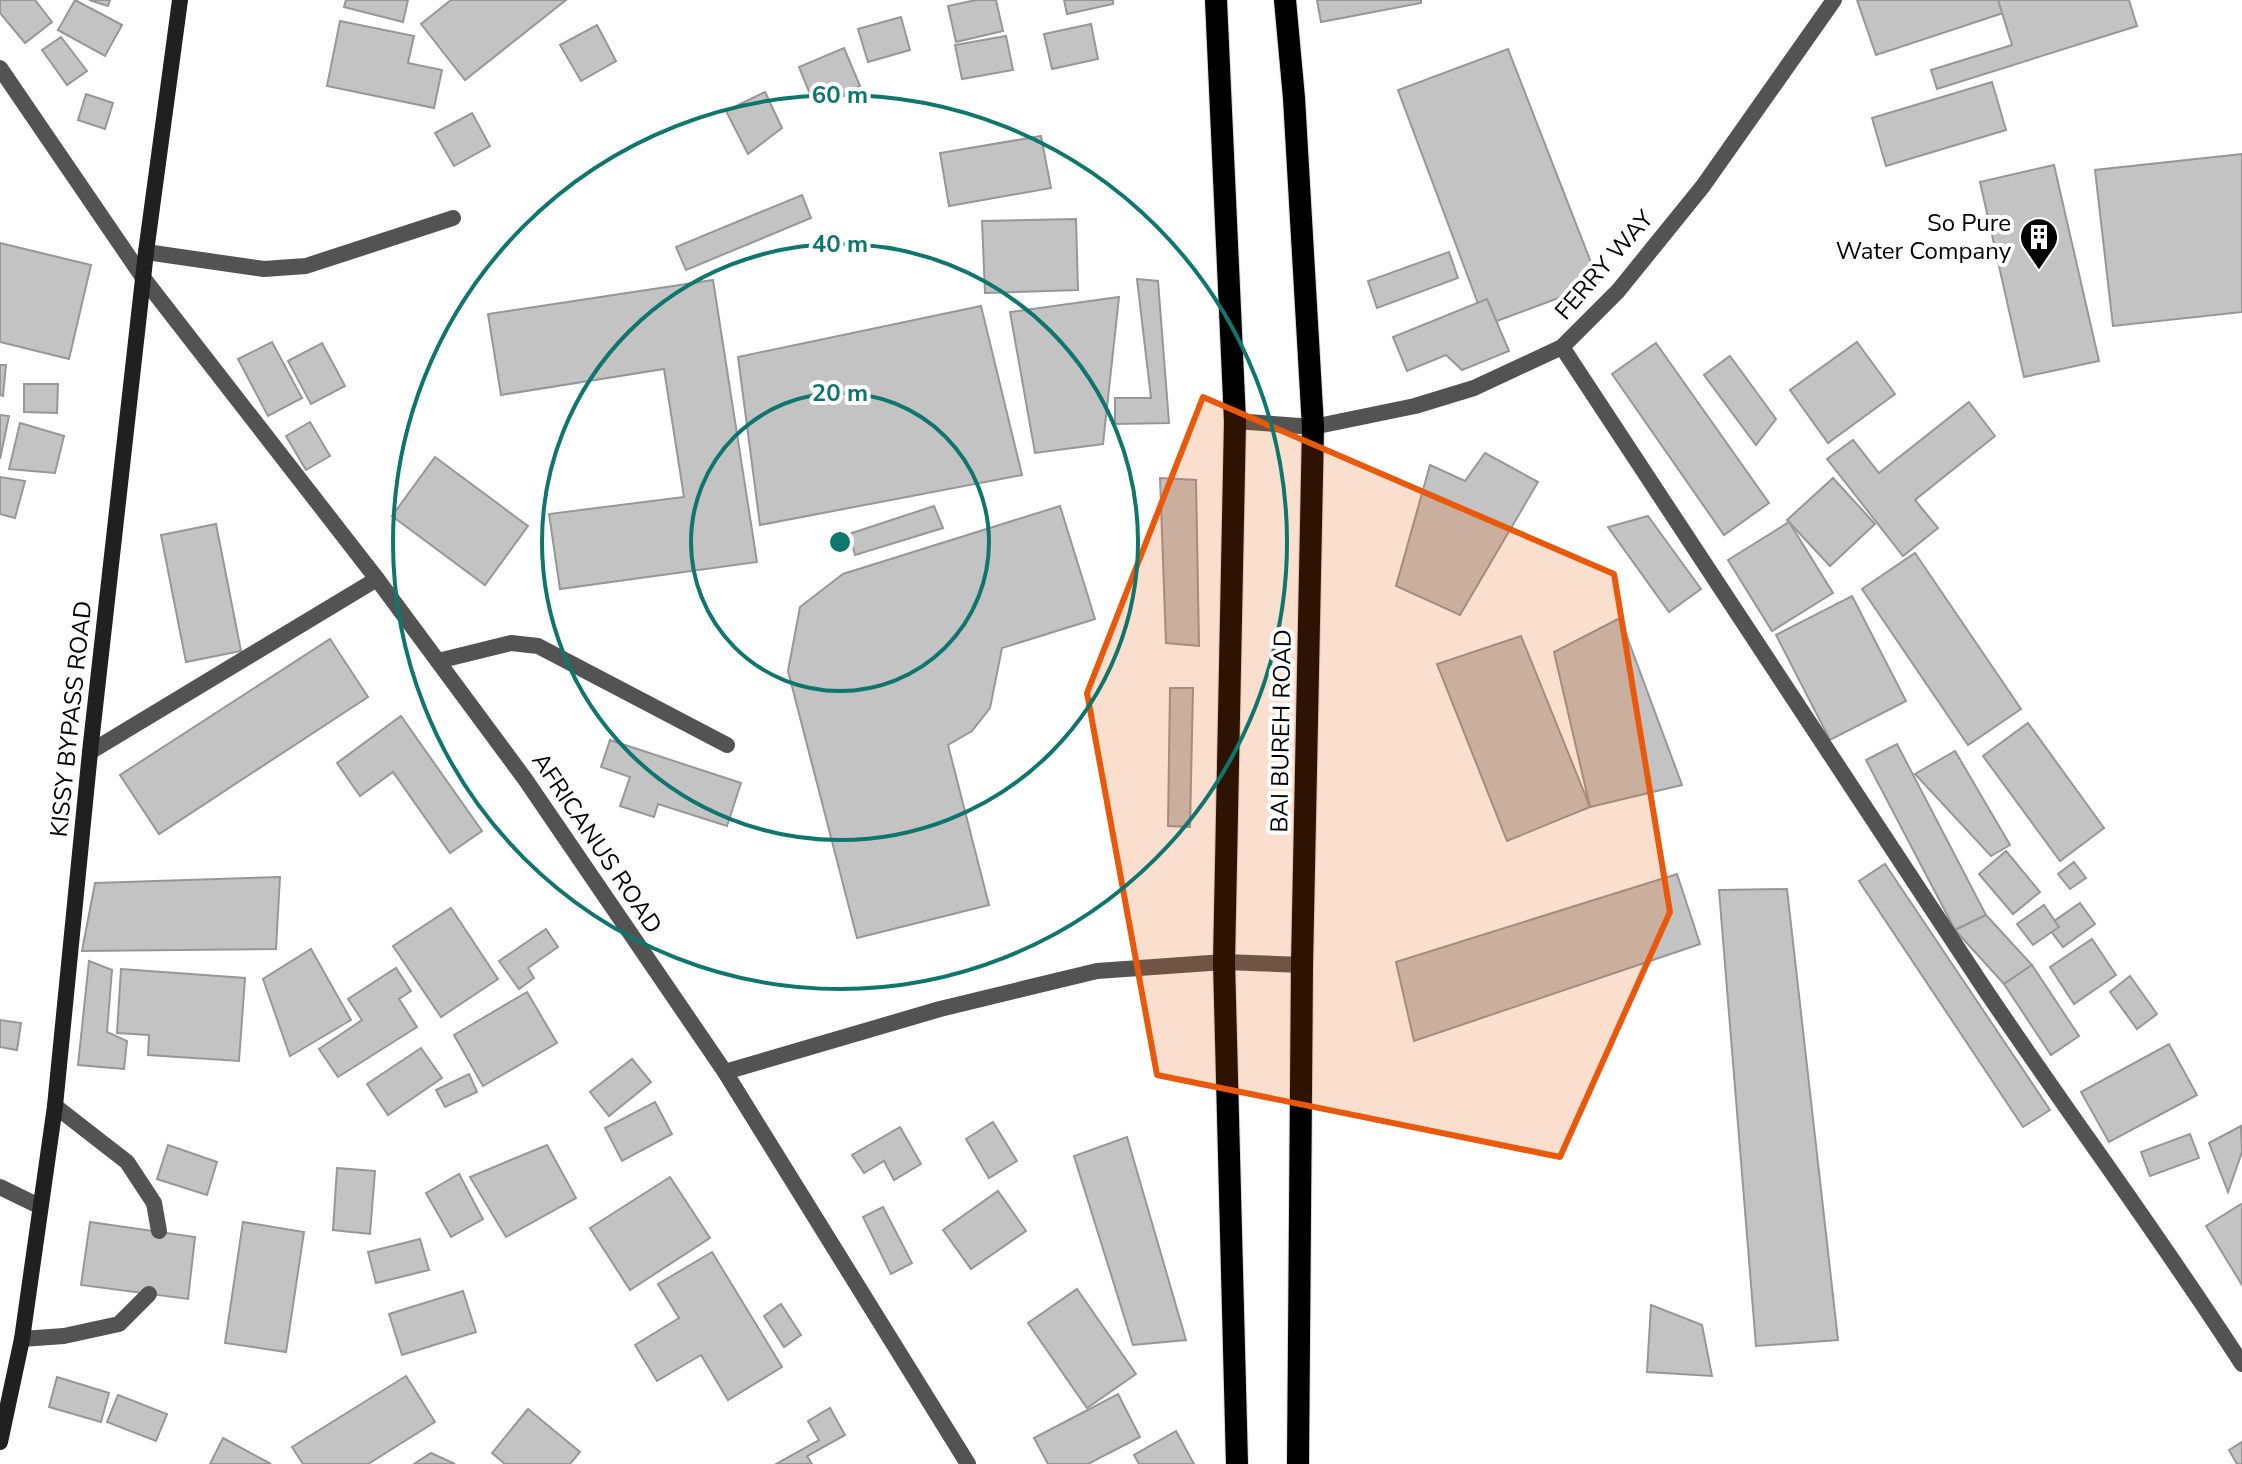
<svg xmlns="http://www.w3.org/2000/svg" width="2242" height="1464" viewBox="0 0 2242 1464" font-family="'Nunito Sans',sans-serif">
	<rect width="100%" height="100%" fill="#fff"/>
	<g fill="#c3c3c3" stroke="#979797" stroke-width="2">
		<polygon points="0,0 35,0 52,22 25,43 0,13"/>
		<polygon points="75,0 122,25 105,56 58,30"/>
		<polygon points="89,0 110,0 108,6"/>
		<polygon points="346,0 408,0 403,22 344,7"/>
		<polygon points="451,0 566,0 465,80 421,24"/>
		<polygon points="976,0 996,0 1003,31 956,42 948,6"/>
		<polygon points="1064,0 1113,0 1113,4 1067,14"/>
		<polygon points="1317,0 1421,0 1421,3 1321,22"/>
		<polygon points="1857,0 1999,0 2003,13 1876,55"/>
		<polygon points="1998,0 2129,0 2137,26 1937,89 1931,70 2012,45"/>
		<polygon points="901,17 910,50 868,62 858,29"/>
		<polygon points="340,21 414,36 408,63 442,70 434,108 327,86"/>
		<polygon points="1091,24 1098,59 1052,69 1044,34"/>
		<polygon points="597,25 616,61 581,81 560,45"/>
		<polygon points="1006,36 1013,70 962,79 955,45"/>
		<polygon points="61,37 87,71 67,85 42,50"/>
		<polygon points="844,48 860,86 814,104 799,67"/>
		<polygon points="1508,49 1599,283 1486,325 1398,90"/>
		<polygon points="1992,82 2006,130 1886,166 1872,118"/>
		<polygon points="765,92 782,128 748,154 726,111"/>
		<polygon points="86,94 113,103 105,129 78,120"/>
		<polygon points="472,113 490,146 454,166 435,133"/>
		<polygon points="1041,136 1051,188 949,206 940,153"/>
		<polygon points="2242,154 2242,312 2113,326 2095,170"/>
		<polygon points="2054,165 2099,361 2024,377 1980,182"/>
		<polygon points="802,195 811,218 686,270 676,247"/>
		<polygon points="1076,219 1078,290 985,293 982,221"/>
		<polygon points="0,243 91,265 69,359 0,342"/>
		<polygon points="1449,252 1458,278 1377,308 1368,281"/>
		<polygon points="1137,279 1158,281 1169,423 1115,424 1115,398 1151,398"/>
		<polygon points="713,280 757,562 560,589 549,514 684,497 664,369 501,395 488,314"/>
		<polygon points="1119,297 1103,444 1035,453 1010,312"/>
		<polygon points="1487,299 1509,351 1462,370 1446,355 1407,371 1393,337"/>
		<polygon points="981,306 1022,475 760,525 738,357"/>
		<polygon points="272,342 302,398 268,416 238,359"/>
		<polygon points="1857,342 1895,394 1828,443 1790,390"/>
		<polygon points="322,343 345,386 311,404 288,361"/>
		<polygon points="1656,343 1769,503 1724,535 1612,374"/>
		<polygon points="1730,356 1776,419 1756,445 1704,375"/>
		<polygon points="0,365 6,365 3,396 0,395"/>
		<polygon points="24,384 58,384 57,413 24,412"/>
		<polygon points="1969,402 1995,436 1915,500 1938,528 1903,556 1827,459 1853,440 1879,473"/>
		<polygon points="0,415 9,416 0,459"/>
		<polygon points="310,422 330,456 306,470 286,436"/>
		<polygon points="20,423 64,436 55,473 9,469"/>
		<polygon points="1485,453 1538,482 1460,615 1396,586 1430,465 1465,481"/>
		<polygon points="435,457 528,526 485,585 392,516"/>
		<polygon points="0,477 25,481 15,518 0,514"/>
		<polygon points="1160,478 1196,480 1199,646 1166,643"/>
		<polygon points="1833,478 1875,524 1830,566 1787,520"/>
		<polygon points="934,506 943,528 855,555 849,534"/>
		<polygon points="1060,506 1095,619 1002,648 990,708 972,731 948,745 989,905 857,938 788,671 800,607 843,574"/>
		<polygon points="1648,516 1701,589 1669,612 1608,527"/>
		<polygon points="1789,522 1833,593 1772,631 1728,560"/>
		<polygon points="216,524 241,651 186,662 161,535"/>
		<polygon points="1915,553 2021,709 1968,745 1862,589"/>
		<polygon points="1852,596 1906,701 1830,740 1776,635"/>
		<polygon points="1620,618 1682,785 1590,807 1554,652"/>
		<polygon points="1521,636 1590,807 1507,841 1437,664"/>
		<polygon points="330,639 368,697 159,834 120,775"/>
		<polygon points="1170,688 1193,688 1190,827 1168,826"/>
		<polygon points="401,716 482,831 450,853 393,772 360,796 337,763"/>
		<polygon points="2028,723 2104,828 2060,861 1983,756"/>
		<polygon points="610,740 741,783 727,826 658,804 654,817 620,806 630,777 601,767"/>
		<polygon points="1897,744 1986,915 1955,930 1866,760"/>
		<polygon points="1955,751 2010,845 1991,856 1915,774"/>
		<polygon points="2006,851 2040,892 2013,914 1979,874"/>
		<polygon points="2074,862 2086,878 2070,889 2058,874"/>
		<polygon points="1885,864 2050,1110 2023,1127 1859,881"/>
		<polygon points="1677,874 1700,944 1414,1041 1396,962"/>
		<polygon points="280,877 276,949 82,951 95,883"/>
		<polygon points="1787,889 1838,1340 1756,1346 1719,890"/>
		<polygon points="2080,903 2095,924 2063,947 2047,926"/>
		<polygon points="2044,905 2059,927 2033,945 2017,924"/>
		<polygon points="451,908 498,979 441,1017 393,946"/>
		<polygon points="1986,915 2032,965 2004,984 1955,930"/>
		<polygon points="546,929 558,947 528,968 534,978 519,989 499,961"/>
		<polygon points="2092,939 2116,975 2074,1004 2050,967"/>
		<polygon points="311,949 351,1020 290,1056 263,979"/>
		<polygon points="89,961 112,970 107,1032 127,1041 124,1069 78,1065"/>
		<polygon points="2032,965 2079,1036 2051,1055 2004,984"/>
		<polygon points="396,968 411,991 399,999 417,1027 338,1077 319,1049 362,1020 348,999"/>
		<polygon points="121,969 245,978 239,1061 148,1055 149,1035 117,1033"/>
		<polygon points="2130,976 2157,1014 2137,1029 2110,992"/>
		<polygon points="527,992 557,1043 483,1086 454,1035"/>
		<polygon points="0,1020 21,1023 17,1050 0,1047"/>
		<polygon points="2169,1044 2197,1095 2109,1142 2081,1092"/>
		<polygon points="421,1048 442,1078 388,1115 367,1084"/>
		<polygon points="632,1059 651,1082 609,1116 590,1092"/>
		<polygon points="469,1074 477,1092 445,1107 436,1090"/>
		<polygon points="655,1102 672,1134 622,1161 605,1128"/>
		<polygon points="993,1122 1017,1161 989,1178 966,1139"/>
		<polygon points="2241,1126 2242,1152 2228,1192 2209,1143"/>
		<polygon points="900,1127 921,1164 894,1180 884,1161 864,1173 852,1155"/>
		<polygon points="2190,1134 2199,1158 2150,1176 2141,1152"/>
		<polygon points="1127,1137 1186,1340 1133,1345 1074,1156"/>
		<polygon points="168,1145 217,1162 207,1195 157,1179"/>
		<polygon points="547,1145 576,1198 506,1237 470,1177"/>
		<polygon points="337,1168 375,1171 370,1234 333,1230"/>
		<polygon points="459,1174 483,1219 451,1237 426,1193"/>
		<polygon points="670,1177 710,1238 630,1290 590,1228"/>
		<polygon points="998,1191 1026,1231 971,1269 943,1230"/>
		<polygon points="2241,1204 2242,1205 2242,1285 2206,1226"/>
		<polygon points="883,1207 912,1263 891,1274 863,1217"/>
		<polygon points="90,1222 195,1237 188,1299 81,1285"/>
		<polygon points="243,1222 304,1232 286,1352 225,1343"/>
		<polygon points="420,1239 429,1270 376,1283 368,1252"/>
		<polygon points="712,1252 782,1367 728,1400 701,1355 657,1381 635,1345 679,1318 658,1284"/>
		<polygon points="1077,1289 1136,1374 1087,1408 1028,1323"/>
		<polygon points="463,1291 476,1332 402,1355 389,1314"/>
		<polygon points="781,1304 801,1335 784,1347 764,1316"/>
		<polygon points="1651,1305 1702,1325 1712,1376 1647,1372"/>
		<polygon points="406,1376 435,1422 368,1464 303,1464 292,1447"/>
		<polygon points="57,1377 109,1393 101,1422 49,1407"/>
		<polygon points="1118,1394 1140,1437 1088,1464 1048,1464 1034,1438"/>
		<polygon points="118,1395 167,1414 156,1441 107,1422"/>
		<polygon points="830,1408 845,1435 807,1456 812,1464 776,1464 819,1440 808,1421"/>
		<polygon points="528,1409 580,1452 570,1464 505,1464 492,1453"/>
		<polygon points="1176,1431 1194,1464 1139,1464 1134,1455"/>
		<polygon points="223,1438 271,1464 210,1464"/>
		<polygon points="2242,1442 2242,1464 2237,1464 2229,1450"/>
		<polygon points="431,1453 455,1464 414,1464"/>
	</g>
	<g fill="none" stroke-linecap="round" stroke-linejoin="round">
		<g stroke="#dbdbdb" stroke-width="24">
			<g id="trunk">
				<polyline points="1216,0 1235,421 1224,962 1237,1464"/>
				<polyline points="1285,0 1294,98 1313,427 1302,965 1298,1464"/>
			</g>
		</g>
		<g stroke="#535353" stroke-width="16">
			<polyline points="146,252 264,269 306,266 453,218"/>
			<polyline points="438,661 511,643 538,646 727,745"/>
			<polyline points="90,752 377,579"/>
			<polyline points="55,1106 127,1162 154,1203 159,1231"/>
			<polyline points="22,1339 64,1336 119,1324 149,1294"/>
		</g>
		<g stroke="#535353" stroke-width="16">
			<polyline points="0,68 144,279 377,579 525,779 725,1072 968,1464"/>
			<path d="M 1562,347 L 1982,985 C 2067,1112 2159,1235 2242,1364"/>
			<polyline points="1235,421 1313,427 1415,406 1474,388 1562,347 1618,291 1703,186 1834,0"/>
			<polyline points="725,1072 940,1009 1097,971 1224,962 1302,965"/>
			<polyline points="0,1187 39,1206"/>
		</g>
		<polyline stroke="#202020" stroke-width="16" points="0,1442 22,1339 55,1106 90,752 146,252 180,0"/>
		<use href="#trunk" stroke="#000" stroke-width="22"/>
	</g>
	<path fill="#e8590c" fill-opacity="0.2" stroke="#e8590c" stroke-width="6" stroke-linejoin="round" d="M 1203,397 L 1614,574 L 1670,912 L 1560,1157 L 1157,1075 L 1087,693 Z"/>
	<g fill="none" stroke="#0f766e" stroke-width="4">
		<circle cx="840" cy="542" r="149"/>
		<circle cx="840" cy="542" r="298"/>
		<circle cx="840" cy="542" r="447"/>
	</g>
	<defs>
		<g id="building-pin" transform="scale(2)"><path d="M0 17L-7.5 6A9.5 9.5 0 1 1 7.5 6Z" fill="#000" stroke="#fff"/><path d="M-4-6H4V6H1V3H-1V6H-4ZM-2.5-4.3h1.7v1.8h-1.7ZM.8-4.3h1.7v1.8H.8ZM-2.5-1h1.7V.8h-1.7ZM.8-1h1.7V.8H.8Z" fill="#fff"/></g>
	</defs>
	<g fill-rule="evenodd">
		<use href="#building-pin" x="2039" y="237"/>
	</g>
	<g text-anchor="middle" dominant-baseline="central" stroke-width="8" stroke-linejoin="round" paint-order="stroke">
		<g font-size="24" fill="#000" stroke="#fff" text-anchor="end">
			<text x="2011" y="223">So Pure<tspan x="2011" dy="28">Water Company</tspan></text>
		</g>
		<g font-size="24" fill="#000" stroke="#fff">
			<text transform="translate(1604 265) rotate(-49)">FERRY WAY</text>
			<text transform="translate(71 719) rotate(-84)">KISSY BYPASS ROAD</text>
			<text transform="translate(1281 731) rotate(-89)">BAI BUREH ROAD</text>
			<text transform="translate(597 843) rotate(56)">AFRICANUS ROAD</text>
		</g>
	</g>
	<circle cx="840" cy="542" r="12" fill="#0f766e" stroke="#fff" stroke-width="4"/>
	<g font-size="24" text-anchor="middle" font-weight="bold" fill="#0f766e" stroke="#fff" stroke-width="8" stroke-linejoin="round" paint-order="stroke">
		<text x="840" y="103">60 m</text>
		<text x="840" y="252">40 m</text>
		<text x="840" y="401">20 m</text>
	</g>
</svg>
